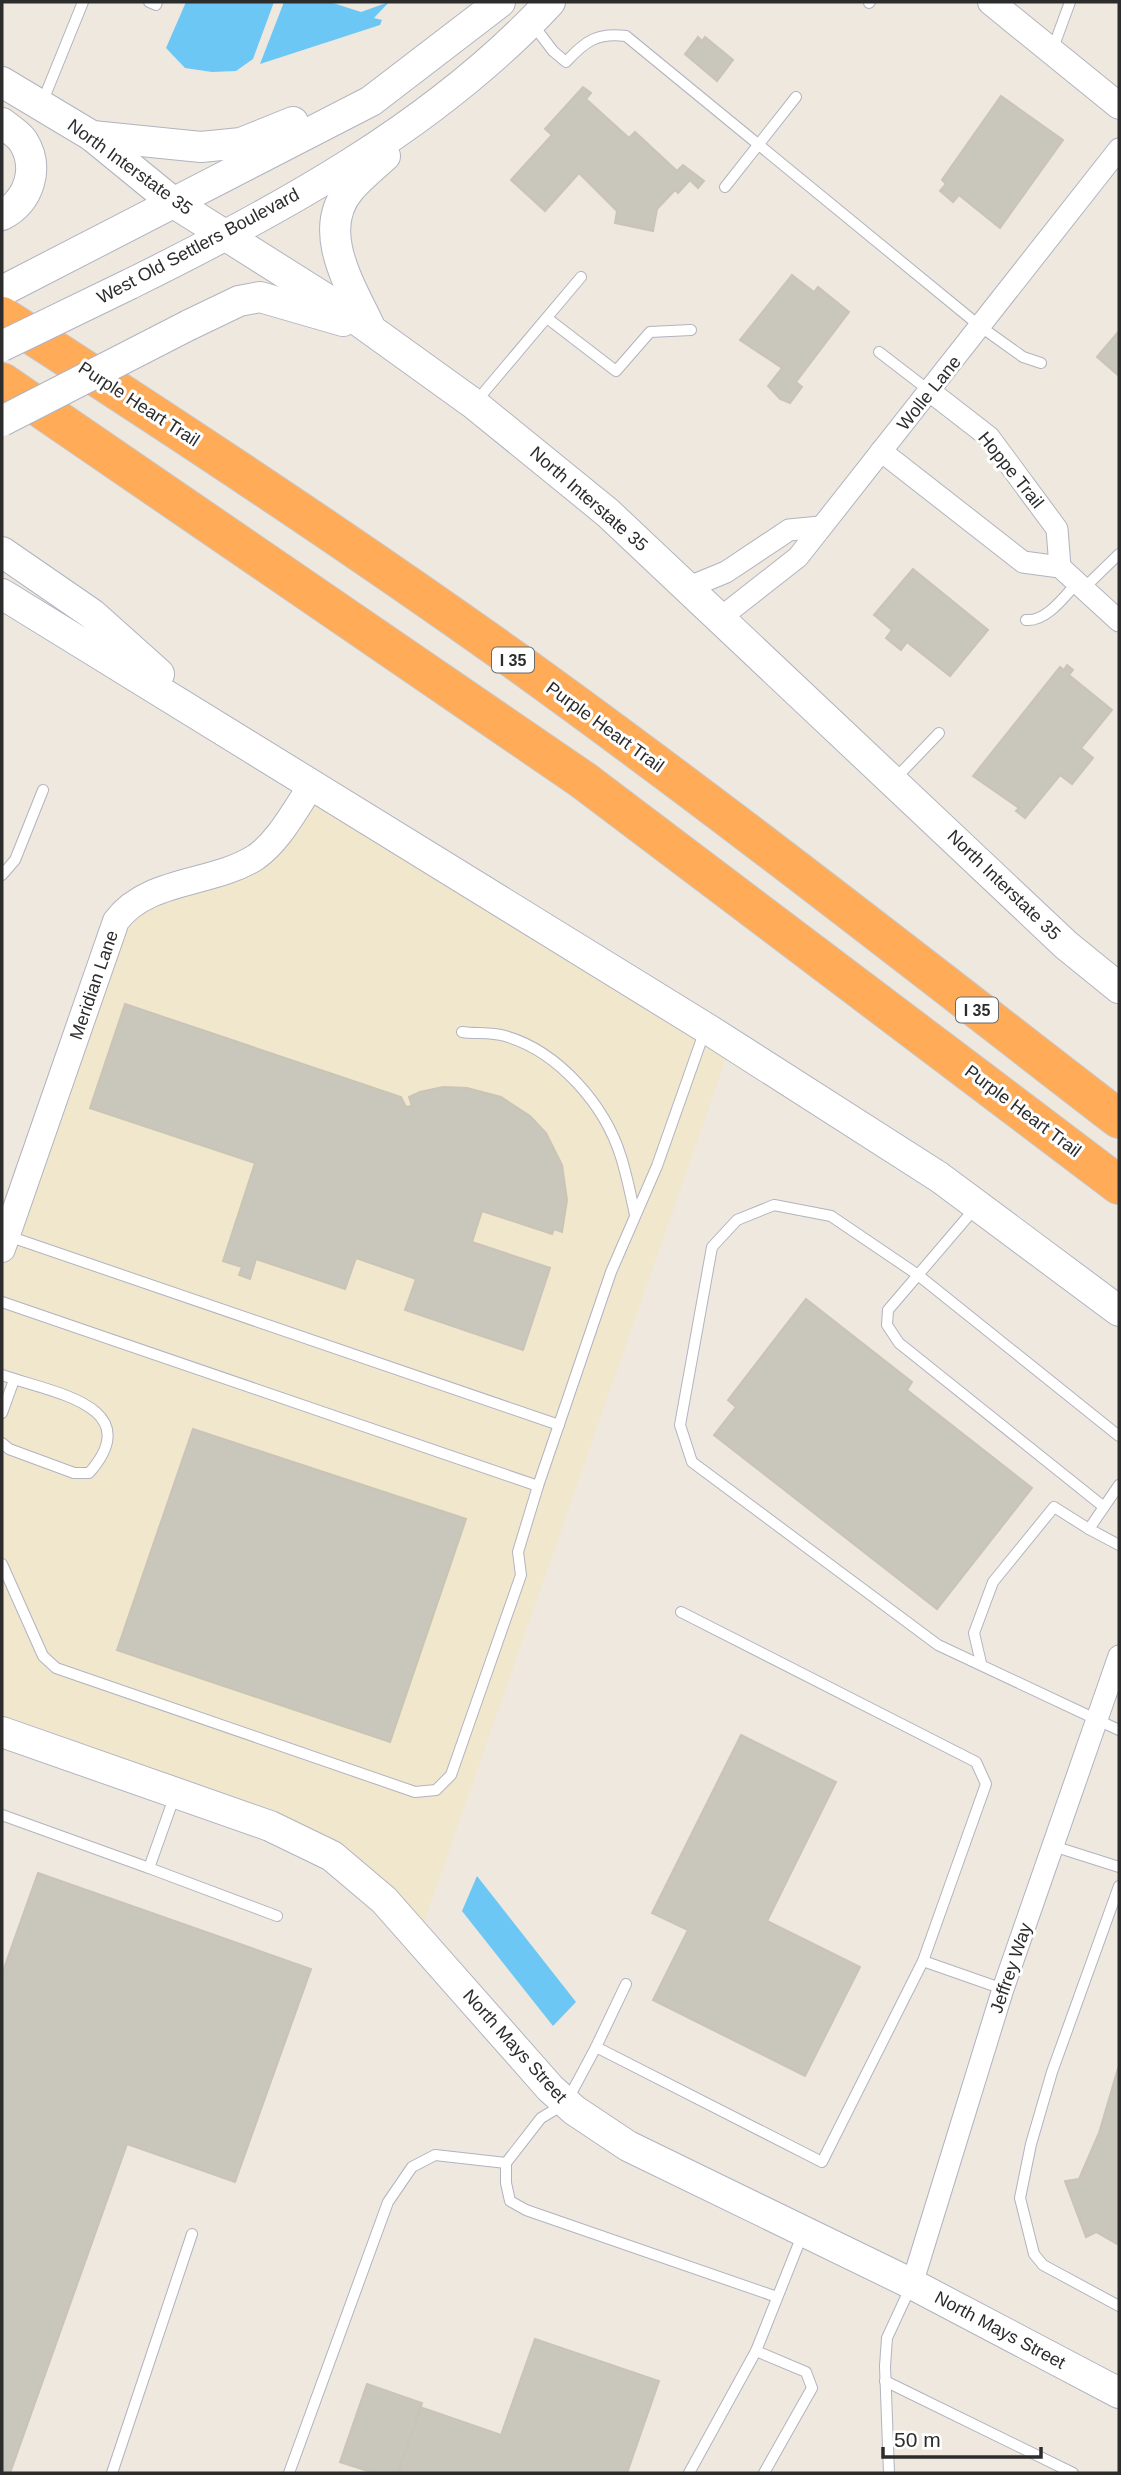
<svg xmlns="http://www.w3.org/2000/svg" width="1121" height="2475" viewBox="0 0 1121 2475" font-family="Arial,sans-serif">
	<rect width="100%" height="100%" fill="#eee8de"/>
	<polygon fill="#f0e7cc" points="311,797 728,1053 422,1928 384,1884 2,1720 2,1262 125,917 246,866"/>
	<g fill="#6cc7f5">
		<polygon points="186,2 274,2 253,59 236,71 212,72 185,68 166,48"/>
		<polygon points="284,2 330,2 361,12 389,2 374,18 382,20 380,25 260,64"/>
		<polygon points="477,1876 576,2002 553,2026 462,1911"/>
	</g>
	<g fill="#c9c6bc" stroke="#cac4b7" stroke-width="2">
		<polygon points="698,37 702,41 705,37 733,60 717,81 685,54"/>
		<polygon points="583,87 591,93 586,99 629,138 635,132 677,171 683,165 704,181 698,188 690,180 678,193 675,190 657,209 653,231 615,223 617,211 579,173 545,211 511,180 552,135 545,129"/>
		<polygon points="1001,96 1063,140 1000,228 959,195 953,202 940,191 946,184 942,180"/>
		<polygon points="792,275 814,292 818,287 849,312 796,382 802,387 790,403 780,399 768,386 782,368 740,340"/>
		<polygon points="1119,331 1119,376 1097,357"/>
		<polygon points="913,569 988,630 950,676 907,642 901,650 886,638 892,630 874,615"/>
		<polygon points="1067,665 1073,670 1069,675 1112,710 1081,748 1093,758 1072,784 1060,775 1025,818 1016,811 1019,808 973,776 1060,667 1064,670"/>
		<polygon points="125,1004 401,1097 406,1107 412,1106 409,1097 420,1092 443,1087 467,1088 501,1097 530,1116 546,1133 562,1165 567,1200 562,1232 554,1229 552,1234 482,1211 472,1242 550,1268 523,1350 405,1310 416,1279 356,1258 345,1289 256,1259 250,1279 239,1275 242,1267 223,1261 255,1163 90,1108"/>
		<polygon points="806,1299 912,1382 907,1390 1032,1488 937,1609 714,1435 736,1407 728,1400"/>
		<polygon points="193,1429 466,1519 390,1742 117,1650"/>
		<polygon points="741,1735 836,1782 767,1921 860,1967 805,2076 653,2000 688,1930 652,1913"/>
		<polygon points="38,1873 311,1969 235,2182 127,2144 10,2473 2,2473 2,1974"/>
		<polygon points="1119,2065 1119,2245 1096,2232 1086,2237 1065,2181 1079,2179 1099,2133"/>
		<polygon points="535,2339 659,2381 627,2473 398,2473 420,2407 501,2435"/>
		<polygon points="367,2384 422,2403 398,2473 374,2473 340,2462"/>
	</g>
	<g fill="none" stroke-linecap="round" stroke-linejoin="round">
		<g stroke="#b2b3c0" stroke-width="12">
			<g id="service">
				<polyline points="149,2 156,5 157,2"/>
				<polyline points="869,3 870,2"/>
				<path d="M 531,22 L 553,51 L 566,62 C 585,41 598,32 626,36 L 981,327 L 1023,357 L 1041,363"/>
				<polyline points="1052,51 1070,2"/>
				<polyline points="42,103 83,2"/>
				<polyline points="725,187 796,97"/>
				<polyline points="547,318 616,371 650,332 691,330"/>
				<polyline points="879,352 931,392"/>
				<polyline points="474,404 581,277"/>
				<polyline points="1082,590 1119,554"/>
				<path d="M 1026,620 C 1046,622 1064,597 1076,584"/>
				<polyline points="893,781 939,733"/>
				<polyline points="2,875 15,860 43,790"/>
				<path d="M 462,1032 C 475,1034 492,1032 505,1036 C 558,1051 605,1105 621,1157 C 627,1176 631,1196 635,1215"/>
				<polyline points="976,1207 918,1275 831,1216 774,1205 737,1220 712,1247 680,1425 692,1462 938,1645 1119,1730"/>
				<polyline points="8,1236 559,1425"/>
				<polyline points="2,1302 538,1486 611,1272 657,1166 705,1030"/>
				<path d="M 2,1375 C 49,1392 149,1405 89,1473 L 74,1473 L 9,1449 L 2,1443"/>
				<polyline points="2,1413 14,1380"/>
				<polyline points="1119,1485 1089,1529 1119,1545"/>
				<polyline points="1104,1507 899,1343 887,1325 888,1310 918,1275 1119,1436"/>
				<polyline points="2,1564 43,1656 56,1668 415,1792 436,1790 451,1775 521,1575 518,1552 538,1486"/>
				<polyline points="681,1612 976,1762 986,1784 923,1961 1003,1989"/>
				<polyline points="981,1663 974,1633 993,1582 1054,1507 1089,1529"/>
				<polyline points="2,1815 149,1868 175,1795"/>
				<polyline points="1053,1846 1119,1867"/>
				<polyline points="149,1868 277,1916"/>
				<polyline points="1119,1886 1052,2072 1031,2144 1020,2198 1034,2254 1043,2265 1119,2306"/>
				<polyline points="596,2047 626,1984"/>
				<polyline points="777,2297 526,2210 510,2201 506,2183 506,2163 541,2118 566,2103 596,2047 822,2162 923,1961"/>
				<polyline points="756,2351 806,2372 812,2388 764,2473"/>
				<polyline points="885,2381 1073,2473"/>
				<polyline points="112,2473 192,2234"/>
				<polyline points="289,2473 388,2202 412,2167 435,2155 506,2163"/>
				<polyline points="689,2473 756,2351 803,2233"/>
				<polyline points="889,2473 885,2366 887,2338 911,2286"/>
			</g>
		</g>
		<g stroke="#b2b3c0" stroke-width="23">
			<g id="minor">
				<polyline points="931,392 989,437 1057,529 1060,567"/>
				<polyline points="881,451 1023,562 1060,567 1119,621"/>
				<polyline points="687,588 726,572 789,530 820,527"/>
				<polyline points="719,619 798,557 1119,149"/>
				<polyline points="912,2284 1003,1989 1119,1656"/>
			</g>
		</g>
		<g stroke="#b2b3c0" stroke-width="28">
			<g id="tertiary">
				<polyline points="991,2 1119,106"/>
				<path d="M 2,1249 L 116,921 C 148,878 213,885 256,857 C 280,840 295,809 312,785"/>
			</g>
		</g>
		<g stroke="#b2b3c0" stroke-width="32">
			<g id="secondary">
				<polyline points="2,82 92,136 174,203 342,309 474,404 608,513 1066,945 1119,988"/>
				<path d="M 2,123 C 8,128 18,134 23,141 C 40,168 29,201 2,215"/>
				<polyline points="92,136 201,147 241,143 293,122"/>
				<path d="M 130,284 C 280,210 435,126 550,2"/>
				<polyline points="2,291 371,101 500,2"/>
				<polyline points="189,325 239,301 260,297 343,321"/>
				<path d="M 369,325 C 350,285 315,230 350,189 C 360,177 374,166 385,156"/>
				<polyline points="2,552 92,614 159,674"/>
				<polyline points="2,594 706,1028 939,1177 1119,1311"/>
				<polyline points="2,1732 270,1826 332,1856 384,1900 550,2088 574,2110 628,2146 912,2284 1119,2393"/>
			</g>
		</g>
		<g stroke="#c8c8c8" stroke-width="40">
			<g id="motorway">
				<path d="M 2,316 C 175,427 346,540 513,659 C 719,807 918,964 1119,1119"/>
				<polyline points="2,382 583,780 1119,1185"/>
			</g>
		</g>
		<use href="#service" stroke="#fff" stroke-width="10"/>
		<use href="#minor" stroke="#fff" stroke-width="21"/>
		<use href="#tertiary" stroke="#fff" stroke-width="26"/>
		<use href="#secondary" stroke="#fff" stroke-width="30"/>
		<use href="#motorway" stroke="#ffab58" stroke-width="38"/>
		<g stroke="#b2b3c0" stroke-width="32" stroke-linecap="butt">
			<g id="secondary-bridge">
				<polyline points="2,346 130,284"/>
				<polyline points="2,421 189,325"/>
			</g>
		</g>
		<use href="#secondary-bridge" stroke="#fff" stroke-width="30"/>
	</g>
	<g text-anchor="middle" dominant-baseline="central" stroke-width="6" stroke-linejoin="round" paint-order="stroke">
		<g fill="#fff" stroke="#6b6b6b" stroke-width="2">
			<rect x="492" y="647.5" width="42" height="25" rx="5"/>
			<rect x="956" y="997.5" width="42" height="25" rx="5"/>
		</g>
		<g font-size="16" font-weight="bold" fill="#2c2c2c">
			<text x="513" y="660">I 35</text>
			<text x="977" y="1010">I 35</text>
		</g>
		<g font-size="18" fill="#2c2c2c" stroke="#fff">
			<text transform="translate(130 167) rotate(36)">North Interstate 35</text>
			<text transform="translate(198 246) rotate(-28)">West Old Settlers Boulevard</text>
			<text transform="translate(929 393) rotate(-51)">Wolle Lane</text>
			<text transform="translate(139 404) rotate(33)">Purple Heart Trail</text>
			<text transform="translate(1011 470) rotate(51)">Hoppe Trail</text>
			<text transform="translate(589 499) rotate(41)">North Interstate 35</text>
			<text transform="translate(605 727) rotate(36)">Purple Heart Trail</text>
			<text transform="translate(1004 885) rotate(44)">North Interstate 35</text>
			<text transform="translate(94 985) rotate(-71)">Meridian Lane</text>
			<text transform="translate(1023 1111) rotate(37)">Purple Heart Trail</text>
			<text transform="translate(1011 1968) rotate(-71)">Jeffrey Way</text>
			<text transform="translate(515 2046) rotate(48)">North Mays Street</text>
			<text transform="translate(1000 2330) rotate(28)">North Mays Street</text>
		</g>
	</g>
	<rect width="1121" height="2475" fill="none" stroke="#2c2c2c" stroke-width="7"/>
	<path d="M883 2447v10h158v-10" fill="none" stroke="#2c2c2c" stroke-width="3.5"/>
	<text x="894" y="2447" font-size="21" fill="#2c2c2c" stroke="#ffffff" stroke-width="5" paint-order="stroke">50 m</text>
</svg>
